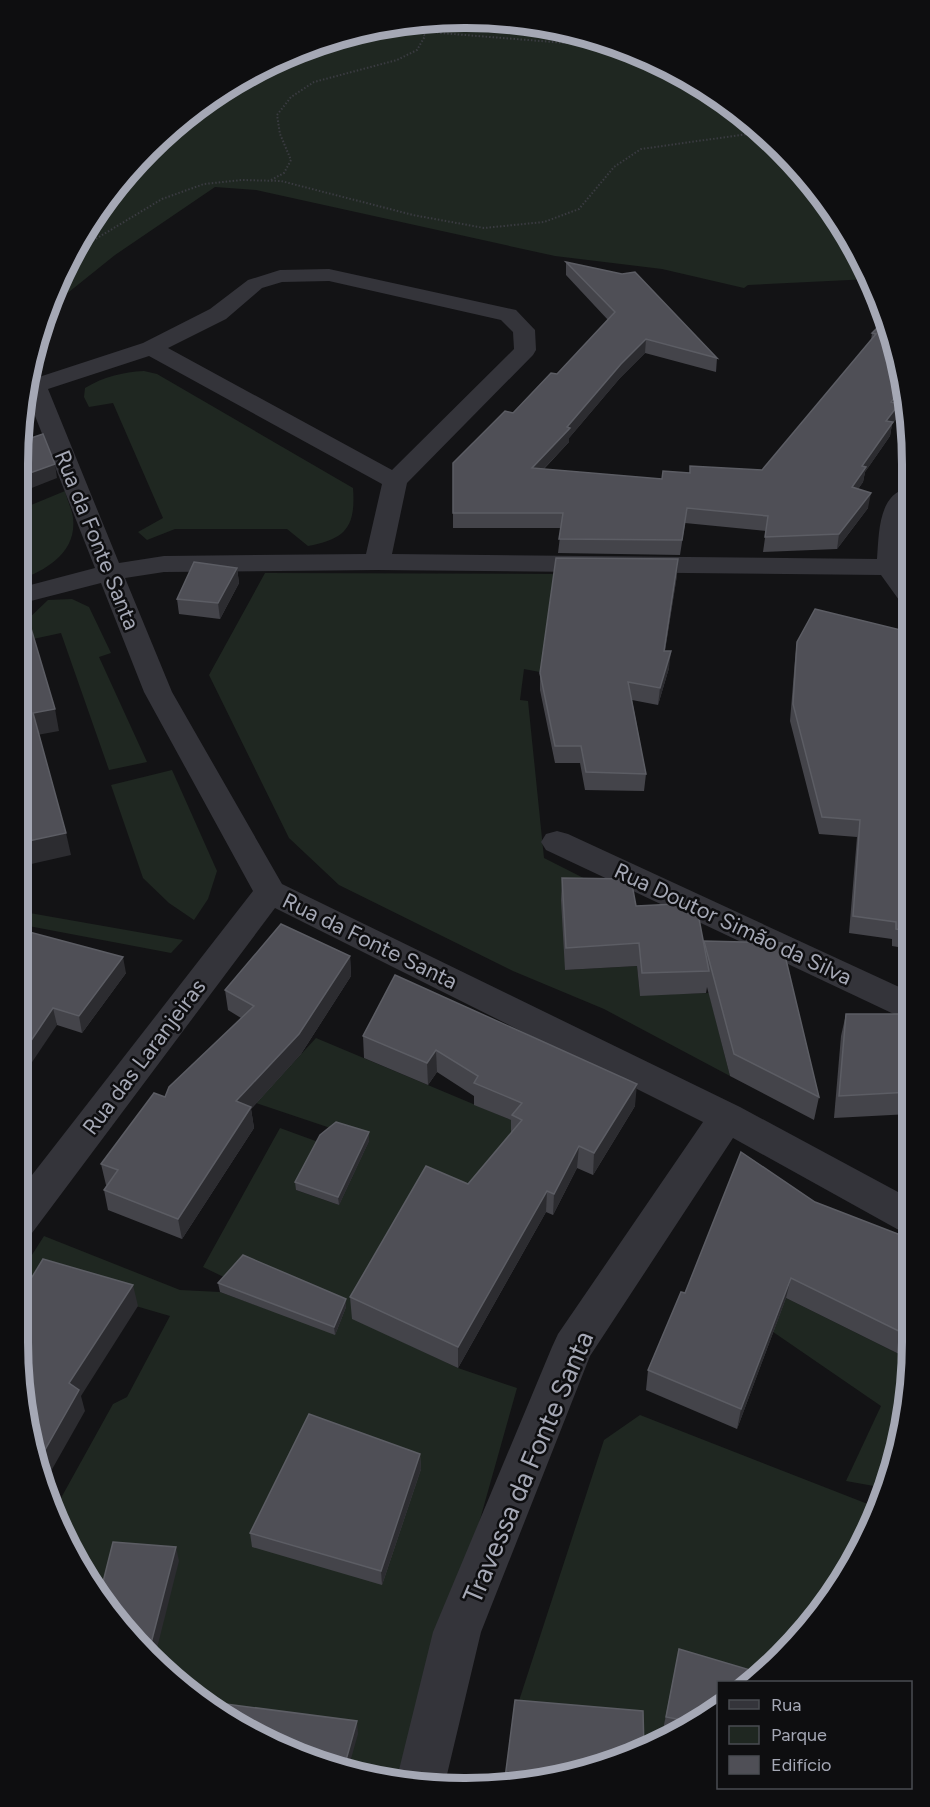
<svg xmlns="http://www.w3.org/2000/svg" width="930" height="1807" viewBox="0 0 930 1807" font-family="Figtree,sans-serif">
	<rect width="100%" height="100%" fill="#131315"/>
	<g fill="#1f2721">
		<polygon points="495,19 581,33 663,64 759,129 820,193 870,279 748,285 744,288 662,269 555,256 256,190 215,187 115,255 49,308 64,267 111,193 171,129 242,78 322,42 407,22"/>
		<path d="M 144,371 L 157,374 L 353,488 C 356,528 345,539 308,546 L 287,529 L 175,529 L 147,540 L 138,532 L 163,518 L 113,403 L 89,407 L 84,397 L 85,388 C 103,377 123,372 144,371 Z"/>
		<path d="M 65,491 C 67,500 72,509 73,518 C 77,552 47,570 19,580 L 19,510 Z"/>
		<polygon points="265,573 556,574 566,677 524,669 520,700 528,701 544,858 629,901 565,970 637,966 640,995 709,993 730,1076 604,1009 513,971 339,885 289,838 209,675"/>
		<polygon points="72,599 89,607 111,653 99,657 147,762 109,770 61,633 19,642 19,623 25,622 48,600"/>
		<polygon points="172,770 217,871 208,899 194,920 169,903 143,878 111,785"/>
		<polygon points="24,912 183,940 171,953 18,924"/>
		<polygon points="316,1038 521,1124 352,1318 458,1368 517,1388 407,1779 350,1774 217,1714 111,1614 43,1487 61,1498 113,1404 127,1397 170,1316 50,1281 18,1333 18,1277 44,1236 180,1290 220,1292 272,1311 230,1280 203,1267 280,1128 321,1143 296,1190 339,1205 369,1141 256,1103"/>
		<polygon points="782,1296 911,1360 897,1457 885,1488 846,1481 881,1406 763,1325"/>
		<polygon points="640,1415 878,1508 866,1540 781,1658 747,1682 676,1663 677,1733 662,1743 646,1749 640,1724 515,1713 604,1440"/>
	</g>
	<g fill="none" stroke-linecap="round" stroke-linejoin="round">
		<g stroke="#3a3b41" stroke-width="2" stroke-dasharray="1.5 2" stroke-linecap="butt">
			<polyline points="407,22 440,33 616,47"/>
			<polyline points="271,180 284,173 291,160 280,134 277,115 291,97 314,82 397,60 417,50 425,36 418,27"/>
			<polyline points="77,247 84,246 162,199 204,184 242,180 281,181 413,215 484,228 544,222 579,209 614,167 641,149 762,132"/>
		</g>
		<g fill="#34343a" fill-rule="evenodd">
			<path d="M 329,269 L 516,310 L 535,330 L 536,350 L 533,355 L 407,483 L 392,554 L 877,559 C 879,534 878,494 908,488 L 908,511 L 902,567 L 909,575 L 909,602 L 899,600 L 881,575 L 377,570 L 164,572 L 125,578 L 172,692 L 282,884 L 740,1107 L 911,1199 L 911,1234 L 897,1229 L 733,1138 L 590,1356 L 481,1632 L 445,1783 L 397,1778 L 433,1632 L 552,1347 L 558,1334 L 703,1122 L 275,908 L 32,1233 L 18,1238 L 18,1193 L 253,891 L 144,692 L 101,583 L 19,604 L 19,588 L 95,568 L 26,393 L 29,372 L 39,377 L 143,343 L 210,309 L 248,280 L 280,270 ZM 329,281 L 501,320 L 513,332 L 514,349 L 392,470 L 168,348 L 226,319 L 262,288 L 282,282 ZM 149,356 L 382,484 L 366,554 L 164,556 L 119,563 L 48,389 Z"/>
			<polygon points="557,831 568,834 910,992 910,1020 898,1016 546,850 541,842 546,834"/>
		</g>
	</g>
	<g fill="#44444a">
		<polygon points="566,262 717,358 716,372 645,353 620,378 569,438 569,442 544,469 662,479 690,473 762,470 871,340 872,333 885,320 899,404 897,418 892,424 890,436 865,472 863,482 858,489 868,508 837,549 763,552 766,531 685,523 680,555 558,553 561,528 453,528 453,463 513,413 557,374 608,320 566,275"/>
		<polygon points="237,568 239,583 220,619 179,614 177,599"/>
		<polygon points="677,575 665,651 669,668 658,705 632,700 646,774 644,791 585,790 580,763 555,763 540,690 540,673"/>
		<polygon points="909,632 910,949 892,946 892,939 849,933 857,837 819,834 790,721 795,659 797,642"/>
		<polygon points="562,878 636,906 704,942 819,1097 814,1120 730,1076 707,987 706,993 640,996 637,966 565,970 561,900"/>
		<polygon points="18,929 126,973 82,1033 57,1025"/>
		<polygon points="350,956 351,976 301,1054 251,1109 254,1128 182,1239 108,1210 104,1190 107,1185 106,1185 101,1164 165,1097 241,1018 228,1010 225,990"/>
		<polygon points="395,975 635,1106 593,1175 577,1168 553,1215 546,1212 458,1368 352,1319 350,1297 468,1184 511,1133 511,1120 474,1105 474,1096 437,1072 428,1085 364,1058 363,1036"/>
		<polygon points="846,1014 910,1014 910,1114 834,1118 841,1036"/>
		<polygon points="369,1132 369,1141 339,1205 296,1190 295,1182"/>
		<polygon points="815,1202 911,1239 911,1360 786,1298 737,1429 646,1390 648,1370 685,1293"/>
		<polygon points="218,1283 346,1307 335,1335 220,1292"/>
		<polygon points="420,1454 421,1469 382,1585 252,1547 250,1533"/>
		<polygon points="679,1649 718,1703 677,1733 663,1730"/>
	</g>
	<g fill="#2c2c30">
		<polygon points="646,339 645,353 620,378 569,438 569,442 531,482 532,468 621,364"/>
		<polygon points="903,388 906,397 899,404 897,418 892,424 890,436 865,472 863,482 849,502 852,487 862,466 886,421 891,402"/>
		<polygon points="55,464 57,478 19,493 19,477"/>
		<polygon points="871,493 868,508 837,549 839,534"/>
		<polygon points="678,559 677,575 662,668 664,651"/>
		<polygon points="237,568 239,583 220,619 218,603"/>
		<polygon points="671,651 669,668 658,705 660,688"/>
		<polygon points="55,709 59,731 37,735 33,713"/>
		<polygon points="66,833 71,855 18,867 19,843"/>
		<polygon points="350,956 351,976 301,1054 251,1109 254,1128 182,1239 178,1219 236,1101"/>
		<polygon points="123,957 126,973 82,1033 79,1016"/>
		<polygon points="53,1008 57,1025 18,1083 18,1060"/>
		<polygon points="436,1050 437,1072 428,1085 427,1063"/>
		<polygon points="637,1084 635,1106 593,1175 594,1153"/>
		<polygon points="369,1132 369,1141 339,1205 338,1197"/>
		<polygon points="579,1146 577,1168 553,1215 554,1194"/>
		<polygon points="547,1191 546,1212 458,1368 458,1347"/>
		<polygon points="791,1278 786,1298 737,1429 741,1409"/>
		<polygon points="133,1285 138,1306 81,1396 85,1411 42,1487 38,1462 69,1383"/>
		<polygon points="346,1299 346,1307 335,1335 334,1327"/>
		<polygon points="420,1454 421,1469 382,1585 381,1571"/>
		<polygon points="176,1547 179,1561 155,1656 149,1651"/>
		<polygon points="357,1721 358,1734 347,1773 343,1771"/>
	</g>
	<g fill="#4f4f56" stroke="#5c5d64" stroke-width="1.5">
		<polygon points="566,262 622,274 635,272 717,358 646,339 621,364 567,427 570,428 532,468 662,479 663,471 690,473 690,466 762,470 876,334 872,333 885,320 903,388 891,402 899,404 886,421 893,422 862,466 866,467 852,487 871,493 839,534 765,537 768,516 687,508 682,540 559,539 563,513 453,513 453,463 505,411 513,413 551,373 557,374 615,312"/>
		<polygon points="43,434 55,464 19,477 19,442"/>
		<polygon points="556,558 678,559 664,651 671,651 660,688 628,682 646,774 586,772 581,746 555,746 540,673"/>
		<polygon points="194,562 237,568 218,603 177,599"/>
		<polygon points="815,609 909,632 910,931 896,929 896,922 853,916 860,820 822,817 793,704 797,642"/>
		<polygon points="30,625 55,709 33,713 66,833 19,843 19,627"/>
		<polygon points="562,878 631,879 636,906 696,903 709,971 642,973 639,943 566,948"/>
		<polygon points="281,924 350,956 299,1034 236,1101 251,1107 178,1219 104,1190 118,1170 101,1164 154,1093 165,1097 169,1087 254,1006 225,990"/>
		<polygon points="18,929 123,957 79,1016 53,1008 18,1060"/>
		<polygon points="704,941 782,943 819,1097 734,1054"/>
		<polygon points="395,975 637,1084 594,1153 579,1146 554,1194 547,1191 458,1347 350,1297 426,1166 468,1184 522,1120 512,1115 522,1103 474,1083 478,1076 436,1050 427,1063 363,1036"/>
		<polygon points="846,1014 910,1014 910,1092 839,1096"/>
		<polygon points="336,1122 369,1132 338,1197 295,1182 320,1135"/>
		<polygon points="741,1152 815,1202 911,1239 911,1337 791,1278 741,1409 648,1370 681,1292 685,1293"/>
		<polygon points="243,1255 346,1299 334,1327 218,1283"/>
		<polygon points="43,1259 133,1285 69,1383 79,1390 38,1462 18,1342 18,1300"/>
		<polygon points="309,1414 420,1454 381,1571 250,1533"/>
		<polygon points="113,1542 176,1547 149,1651 111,1614 100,1594"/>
		<polygon points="679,1649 757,1672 758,1675 747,1683 718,1683 718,1703 692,1722 666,1717"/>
		<polygon points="515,1700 643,1711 644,1750 581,1774 504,1786"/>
		<polygon points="203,1701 357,1721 343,1771 217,1714"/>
	</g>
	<g text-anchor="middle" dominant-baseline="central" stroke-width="5" stroke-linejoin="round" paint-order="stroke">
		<g font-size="22" fill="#a5a8b5" stroke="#0e0e10">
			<text transform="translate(97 540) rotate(68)">Rua da Fonte Santa</text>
			<text transform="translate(733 924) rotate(25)">Rua Doutor Simão da Silva</text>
			<text transform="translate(370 941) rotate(26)">Rua da Fonte Santa</text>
			<text transform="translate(144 1057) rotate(-53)">Rua das Laranjeiras</text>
		</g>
		<g font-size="27" fill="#a5a8b5" stroke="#0e0e10">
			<text transform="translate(528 1467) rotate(-67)">Travessa da Fonte Santa</text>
		</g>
	</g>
	<path d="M0 0H930V1807H0ZM464 28H466A436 436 0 0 1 902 464V1342A436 436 0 0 1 466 1778H464A436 436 0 0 1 28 1342V464A436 436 0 0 1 464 28Z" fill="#0e0e10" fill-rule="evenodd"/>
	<path fill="none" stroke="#a5a8b5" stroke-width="8" d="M464 28H466A436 436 0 0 1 902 464V1342A436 436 0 0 1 466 1778H464A436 436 0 0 1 28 1342V464A436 436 0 0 1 464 28Z"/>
	<rect x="717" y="1681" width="195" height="108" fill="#0e0e10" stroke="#4a4c52" stroke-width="1.5"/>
	<rect x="729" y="1700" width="30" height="9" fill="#34343a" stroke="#4a4c52" stroke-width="1.5"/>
	<text x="771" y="1711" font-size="18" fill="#a5a8b5">Rua</text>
	<rect x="729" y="1726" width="30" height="18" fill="#1f2721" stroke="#4a4c52" stroke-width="1.5"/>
	<text x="771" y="1741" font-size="18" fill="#a5a8b5">Parque</text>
	<rect x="729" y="1756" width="30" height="18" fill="#4f4f56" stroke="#4a4c52" stroke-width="1.5"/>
	<text x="771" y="1771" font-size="18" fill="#a5a8b5">Edifício</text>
</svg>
